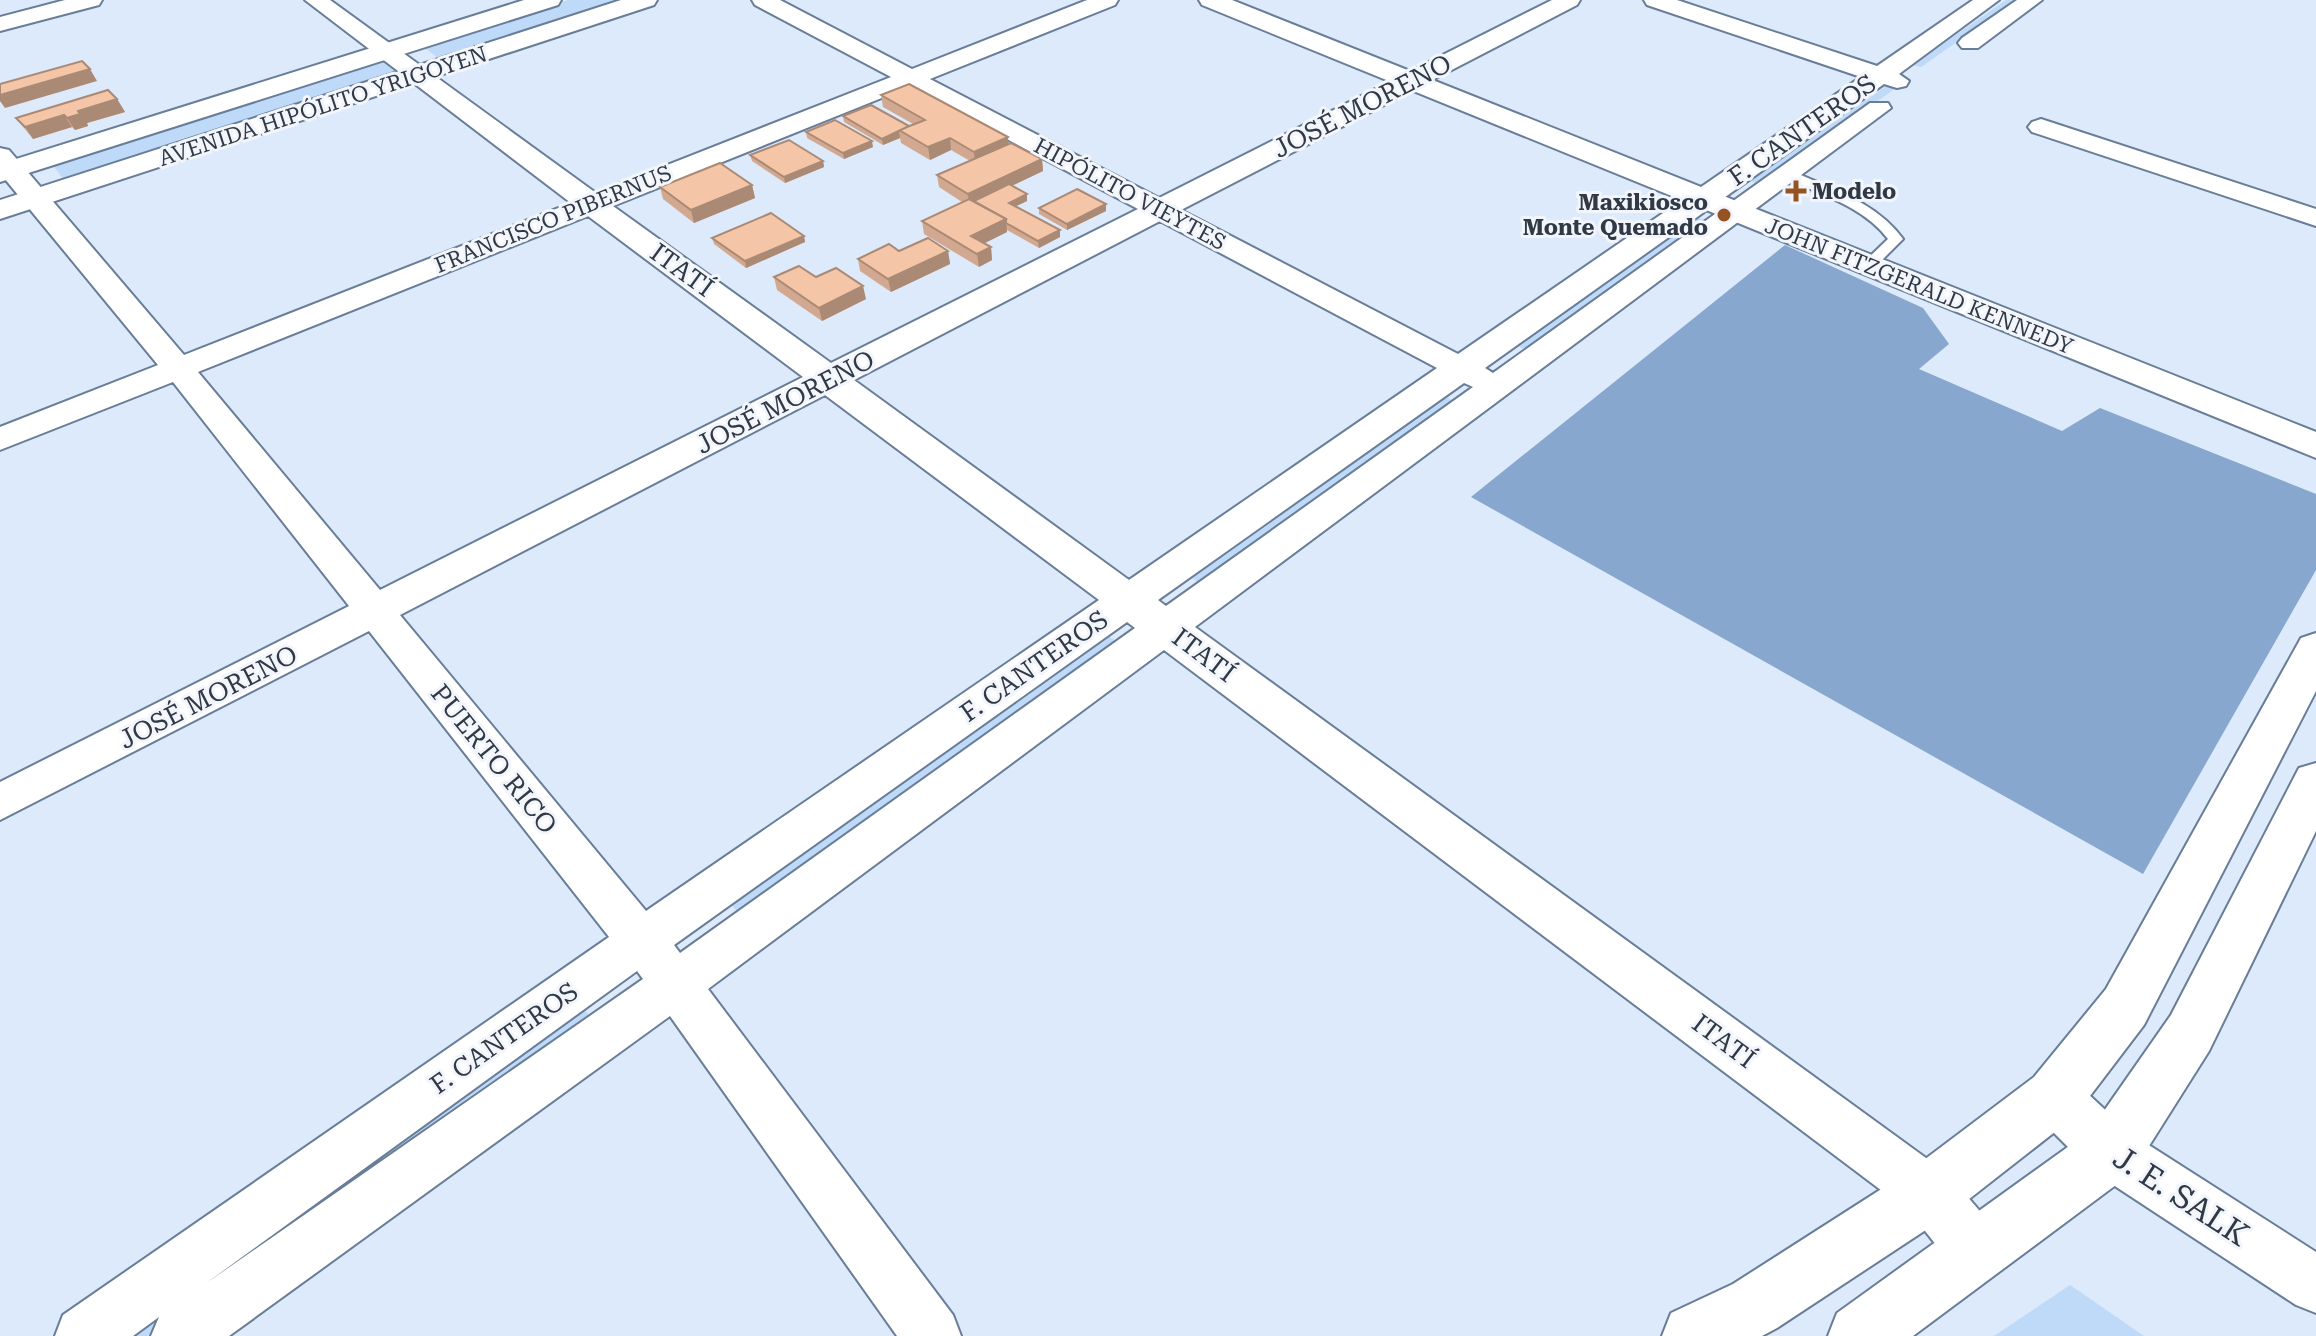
<svg xmlns="http://www.w3.org/2000/svg" width="2316" height="1336" viewBox="0 0 2316 1336" font-family="'Roboto Serif',serif">
	<rect width="100%" height="100%" fill="#dceafb"/>
	<g fill="#bfd9f8">
		<polygon points="568,0 634,0 455,59 437,57 426,49 429,44"/>
		<polygon points="2006,0 2017,0 1921,67 1912,65"/>
		<polygon points="384,60 399,74 64,180 54,167 66,157 369,61"/>
		<polygon points="1888,85 1896,88 1759,184 1750,181"/>
		<polygon points="1699,218 1708,221 1526,350 1516,345"/>
		<polygon points="1446,397 1456,402 1199,583 1189,576"/>
		<polygon points="1110,637 1120,644 739,914 730,903"/>
		<polygon points="584,1009 593,1020 148,1336 118,1336"/>
		<polygon points="2070,1285 2144,1336 1994,1336"/>
	</g>
	<polygon fill="#87a7ce" points="1785,245 1923,308 1949,344 1919,369 2062,431 2100,408 2316,494 2316,570 2143,874 1471,497"/>
	<g fill="none" stroke-linecap="round" stroke-linejoin="round">
		<g stroke="#687d97" stroke-width="4">
			<path id="lane" d="M 1784,172 L 1794,172 C 1834,190 1876,202 1903,239 L 1873,269 L 1863,269 L 1863,263 L 1888,239 C 1863,206 1820,194 1784,178 Z"/>
		</g>
		<g stroke="#687d97" stroke-width="4">
			<g id="street">
				<polygon points="65,0 102,0 99,5 0,31 0,17"/>
				<path d="M 305,0 L 330,0 L 596,193 L 891,77 L 755,5 L 752,0 L 780,0 L 912,69 L 1087,0 L 1118,0 L 1115,5 L 930,79 L 1159,198 L 1552,0 L 1580,0 L 1577,5 L 1181,210 L 1458,354 L 1861,77 L 1647,5 L 1644,0 L 1677,0 L 1877,66 L 1973,0 L 1999,0 L 1899,74 L 1909,81 L 1906,86 L 1897,88 L 1884,84 L 1485,368 L 1493,373 L 1870,103 L 1888,103 L 1891,108 L 1195,627 L 1948,1174 L 1996,1230 L 2004,1250 L 1996,1270 L 1976,1278 L 1956,1270 L 1910,1212 L 1164,650 L 708,989 L 953,1315 L 961,1336 L 897,1336 L 670,1016 L 229,1336 L 151,1336 L 159,1317 L 133,1336 L 55,1336 L 63,1315 L 609,937 L 369,631 L 0,820 L 0,782 L 349,606 L 173,382 L 0,450 L 0,427 L 158,365 L 0,173 L 0,148 L 9,150 L 184,355 L 571,203 ZM 909,87 L 1138,209 L 831,363 L 613,206 ZM 588,216 L 803,377 L 380,590 L 198,372 ZM 1160,221 L 1437,368 L 1129,580 L 854,380 ZM 1464,383 L 1473,387 L 1166,606 L 1158,600 ZM 825,395 L 1099,600 L 646,911 L 400,615 ZM 1127,622 L 1135,628 L 680,953 L 674,945 ZM 637,971 L 643,979 L 205,1284 Z"/>
				<polygon points="2017,0 2042,0 1978,48 1962,48 1958,43 1962,38"/>
				<polygon points="2041,119 2316,209 2316,226 2032,132 2028,127 2032,122"/>
				<polygon points="2054,1072 2072,1079 2130,1133 2316,1252 2316,1313 2296,1305 2092,1171 2036,1115 2028,1097 2036,1079"/>
			</g>
		</g>
		<g stroke="#687d97" stroke-width="4">
			<g id="secondary">
				<polygon points="524,0 561,0 558,5 0,182 0,164"/>
				<polygon points="621,0 657,0 654,5 0,219 0,200"/>
				<polygon points="2316,633 2316,691 2144,1025 2074,1117 1950,1214 1777,1328 1762,1336 1662,1336 1671,1313 1733,1284 1908,1172 2034,1077 2106,989 2301,638"/>
				<polygon points="2316,763 2316,831 2209,1051 2132,1173 1913,1336 1828,1336 1837,1313 2090,1131 2171,1015 2299,768"/>
			</g>
		</g>
		<g stroke="#687d97" stroke-width="4">
			<polygon id="primary" points="1199,0 1232,0 2316,432 2316,458 1202,5"/>
		</g>
		<use href="#lane" fill="#fff" fill-rule="evenodd"/>
		<use href="#street" fill="#fff" fill-rule="evenodd"/>
		<use href="#secondary" fill="#fff" fill-rule="evenodd"/>
		<use href="#primary" fill="#fff" fill-rule="evenodd"/>
	</g>
	<g fill="#d2a990">
		<polygon points="881,95 1008,137 1008,144 1042,159 1043,171 1012,186 1027,194 1027,201 1016,206 1060,230 1060,237 1039,248 1007,230 1007,232 984,243 991,247 992,260 979,267 924,234 922,221 962,202 939,187 937,175 970,161 951,150 930,160 901,143 900,138 883,145 844,122 843,116 909,126 913,124 883,107"/>
		<polygon points="117,99 125,112 87,123 88,126 75,130 72,127 33,139 16,118"/>
		<polygon points="806,132 873,147 844,159 807,138"/>
		<polygon points="750,155 823,161 824,167 785,183 752,161"/>
		<polygon points="752,185 755,198 694,223 663,199 660,187"/>
		<polygon points="1106,204 1106,211 1067,230 1039,214 1039,208"/>
		<polygon points="804,236 805,242 746,268 714,244 712,238"/>
		<polygon points="899,251 948,251 950,264 891,292 860,271 858,259"/>
		<polygon points="774,277 816,277 866,299 822,321 777,290"/>
	</g>
	<g fill="#ab8a75">
		<polygon points="90,69 97,81 5,108 0,101 0,95"/>
		<polygon points="117,99 125,112 87,123 88,126 75,130 67,118 78,111"/>
		<polygon points="64,115 72,127 33,139 25,127"/>
		<polygon points="899,131 900,138 883,145 882,139"/>
		<polygon points="1008,137 1009,149 975,164 974,152"/>
		<polygon points="950,138 951,150 930,160 928,147"/>
		<polygon points="872,141 873,147 844,159 843,153"/>
		<polygon points="1042,159 1043,171 969,206 968,194"/>
		<polygon points="823,161 824,167 785,183 784,177"/>
		<polygon points="752,185 755,198 694,223 691,210"/>
		<polygon points="1027,194 1027,201 1010,209 1009,203"/>
		<polygon points="1106,204 1106,211 1067,230 1067,224"/>
		<polygon points="1006,219 1007,232 973,249 971,236"/>
		<polygon points="1060,230 1060,237 1039,248 1038,241"/>
		<polygon points="804,236 805,242 746,268 745,261"/>
		<polygon points="991,247 992,260 979,267 977,254"/>
		<polygon points="948,251 950,264 891,292 888,279"/>
		<polygon points="863,286 866,299 822,321 819,308"/>
	</g>
	<g fill="#f4c5a7" stroke="#ab8a75" stroke-width="2">
		<polygon points="82,61 90,69 0,95 0,84"/>
		<polygon points="909,84 1008,137 974,152 950,138 928,147 899,130 925,120 881,95"/>
		<polygon points="108,90 117,99 78,111 80,114 67,118 64,115 25,127 16,118"/>
		<polygon points="871,105 909,126 882,139 843,116"/>
		<polygon points="835,120 872,141 843,153 806,132"/>
		<polygon points="789,140 823,161 784,177 750,155"/>
		<polygon points="1011,143 1042,159 968,194 937,175"/>
		<polygon points="720,163 752,185 691,210 660,187"/>
		<polygon points="1009,184 1027,194 1009,203 1060,230 1038,241 1006,223 1006,219 974,201"/>
		<polygon points="1077,189 1106,204 1067,224 1039,208"/>
		<polygon points="969,199 1006,219 971,236 991,247 977,254 922,221"/>
		<polygon points="771,213 804,236 745,261 712,238"/>
		<polygon points="928,238 948,251 888,279 858,259 889,244 899,251"/>
		<polygon points="799,266 816,277 836,268 863,286 819,308 774,277"/>
	</g>
	<g fill="#965322" stroke="#f2f6fc" stroke-width="3">
		<path d="M1792 179h8v8h8v8h-8v8h-8v-8h-8v-8h8z"/>
		<circle cx="1724" cy="215" r="8"/>
	</g>
	<g text-anchor="middle" dominant-baseline="central" stroke-width="6" stroke-linejoin="round" paint-order="stroke">
		<g font-size="22" fill="#303944" stroke="#f2f6fc">
			<text transform="translate(323 106) rotate(-18)">AVENIDA HIPÓLITO YRIGOYEN</text>
			<text transform="translate(1130 194) rotate(28)">HIPÓLITO VIEYTES</text>
			<text transform="translate(553 219) rotate(-22)">FRANCISCO PIBERNUS</text>
			<text transform="translate(1919 286) rotate(22)">JOHN FITZGERALD KENNEDY</text>
		</g>
		<g font-size="22" font-weight="bold" fill="#303944" stroke="#f2f6fc" text-anchor="start">
			<text x="1812" y="191">Modelo</text>
			<text x="1708" y="202" text-anchor="end">Maxikiosco<tspan x="1708" dy="25">Monte Quemado</tspan></text>
		</g>
		<g font-size="26" fill="#303944" stroke="#f2f6fc">
			<text transform="translate(1362 106) rotate(-27)">JOSÉ MORENO</text>
			<text transform="translate(1802 130) rotate(-35)">F. CANTEROS</text>
			<text transform="translate(682 270) rotate(36)">ITATÍ</text>
			<text transform="translate(785 402) rotate(-27)">JOSÉ MORENO</text>
			<text transform="translate(1204 655) rotate(37)">ITATÍ</text>
			<text transform="translate(1034 666) rotate(-35)">F. CANTEROS</text>
			<text transform="translate(208 697) rotate(-27)">JOSÉ MORENO</text>
			<text transform="translate(494 759) rotate(51)">PUERTO RICO</text>
			<text transform="translate(504 1038) rotate(-35)">F. CANTEROS</text>
			<text transform="translate(1724 1041) rotate(37)">ITATÍ</text>
		</g>
		<g font-size="32" fill="#303944" stroke="#f2f6fc">
			<text transform="translate(2181 1196) rotate(33)">J. E. SALK</text>
		</g>
	</g>
</svg>
